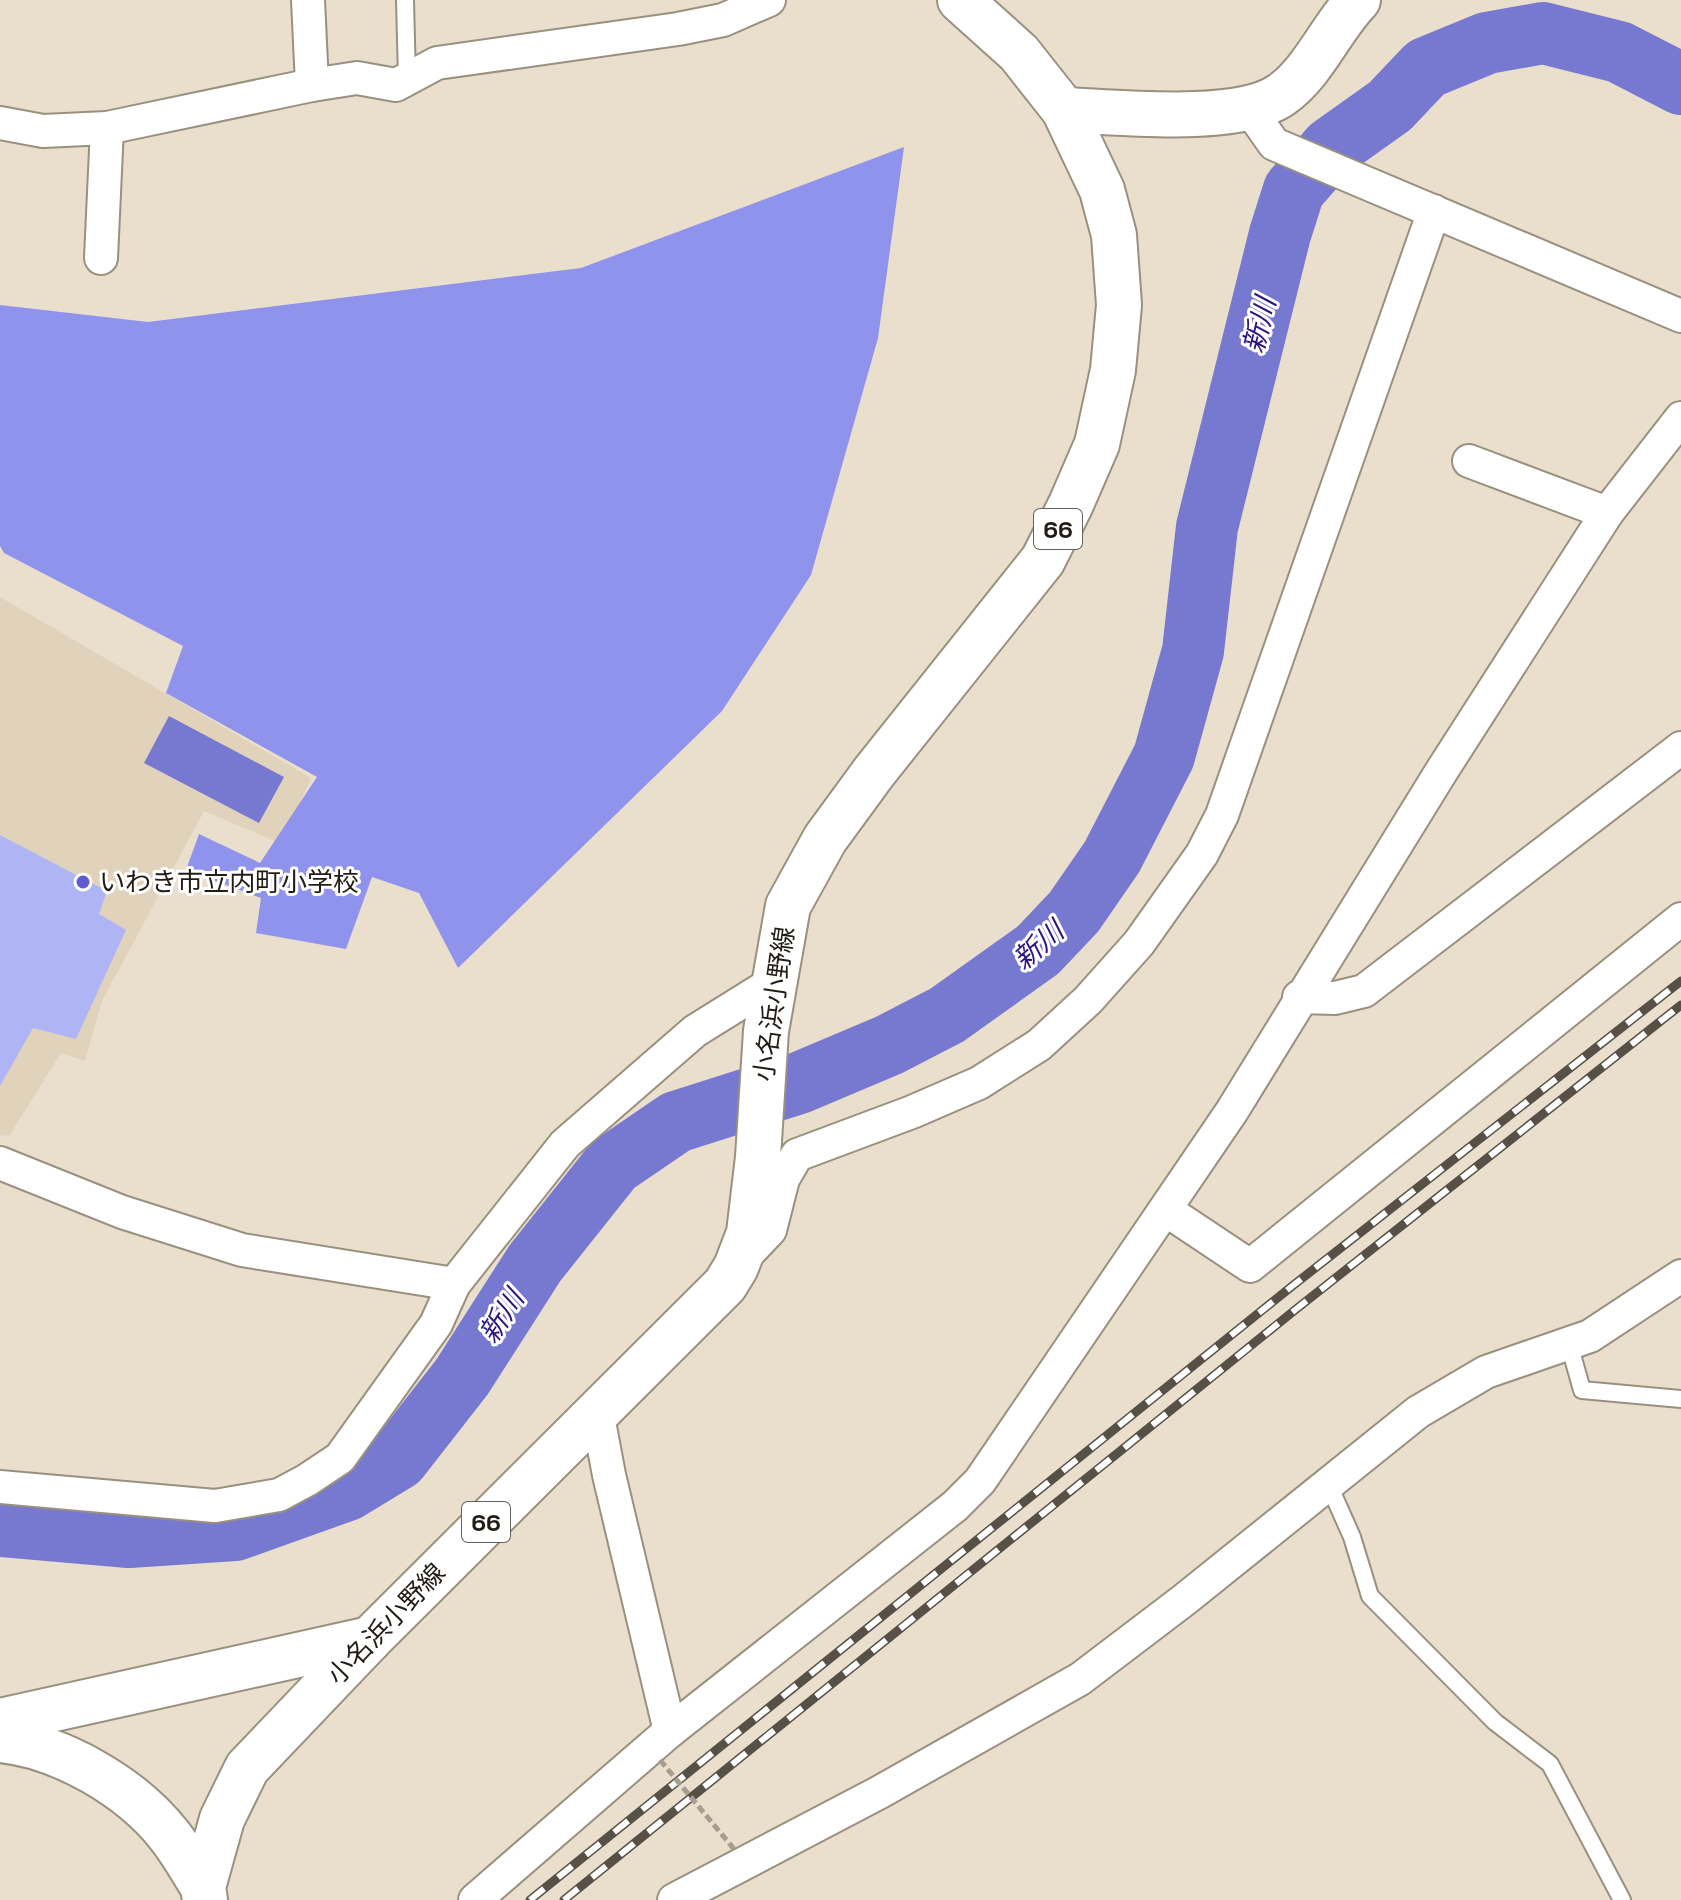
<svg xmlns="http://www.w3.org/2000/svg" width="1681" height="1900" viewBox="0 0 1681 1900" font-family="'Space Grotesk','Noto Sans JP',sans-serif">
	<rect width="100%" height="100%" fill="#eadfcd"/>
	<polygon fill="#e1d3bb" points="0,597 311,778 282,844 204,811 102,1001 85,1061 61,1053 9,1136 0,1135"/>
	<polygon fill="#afb4f5" points="0,835 107,891 99,914 126,930 76,1039 33,1028 0,1086"/>
	<polygon fill="#8f93ec" points="904,147 878,338 811,575 722,711 458,968 419,893 372,877 346,949 256,933 261,898 186,870 199,834 260,863 317,777 166,693 183,646 4,553 0,546 0,305 148,322 581,268"/>
	<polygon fill="#7679cf" points="169,716 284,777 259,823 144,763"/>
	<g fill="none" stroke-linecap="round" stroke-linejoin="round">
		<polyline stroke="#7679cf" stroke-width="62" points="0,1526 129,1537 235,1530 347,1490 398,1459 462,1377 535,1263 613,1165 676,1122 799,1083 889,1045 947,1015 1038,950 1074,912 1112,857 1164,756 1193,651 1207,527 1280,234 1294,190 1331,148 1390,106 1426,68 1487,43 1543,33 1619,52 1681,84"/>
		<g stroke="#99907f" stroke-width="20">
			<g id="lane">
				<polyline points="405,0 407,79"/>
				<polyline points="1569,1344 1582,1390 1681,1399"/>
				<polyline points="1328,1483 1352,1537 1370,1596 1495,1722 1550,1764 1622,1900"/>
			</g>
		</g>
		<g stroke="#99907f" stroke-width="36">
			<g id="street">
				<polyline points="312,85 357,78 396,85 437,63 678,29 723,20 769,0"/>
				<polyline points="1248,107 1274,144 1681,316"/>
				<polyline points="0,123 43,131 107,128 312,85 308,0"/>
				<polyline points="101,258 107,128"/>
				<polyline points="1469,461 1607,513"/>
				<polyline points="1299,997 1335,998 1364,991 1681,748"/>
				<polyline points="0,1163 122,1212 242,1250 454,1284"/>
				<polyline points="1166,1210 1250,1266 1681,919"/>
				<polyline points="750,1251 770,1230 783,1179 797,1155 912,1112 979,1083 1039,1045 1088,1000 1139,943 1202,854 1222,815 1434,211"/>
				<polyline points="597,1411 609,1475 670,1731"/>
				<polyline points="0,1487 215,1506 279,1495 307,1480 340,1458 436,1324 454,1284 565,1144 695,1031 772,983"/>
				<polyline points="475,1900 670,1731 955,1506 980,1481 1232,1111 1441,772 1607,513 1681,418"/>
				<polyline points="674,1900 880,1792 1080,1679 1184,1600 1418,1412 1486,1372 1590,1336 1681,1276"/>
			</g>
		</g>
		<g stroke="#99907f" stroke-width="48">
			<g id="secondary">
				<path d="M 1064,110 C 1117,112 1238,125 1281,95 C 1314,72 1330,29 1358,0"/>
				<polyline points="0,1721 370,1639"/>
				<path d="M 0,1740 C 61,1746 131,1787 169,1835 C 182,1851 192,1870 203,1887"/>
			</g>
		</g>
		<g stroke="#99907f" stroke-width="48">
			<polyline id="primary" points="205,1900 203,1887 222,1819 247,1768 370,1639 725,1285 736,1267 749,1233 758,1157 766,1031 788,906 825,839 874,772 1043,560 1071,504 1097,444 1113,370 1119,305 1114,235 1102,190 1064,110 1019,53 960,0"/>
		</g>
		<use href="#lane" stroke="#fff" stroke-width="16"/>
		<use href="#street" stroke="#fff" stroke-width="32"/>
		<use href="#secondary" stroke="#fff" stroke-width="44"/>
		<use href="#primary" stroke="#fff" stroke-width="44"/>
		<g stroke="#565046" stroke-width="9">
			<g id="rail">
				<polyline points="530,1900 1291,1287 1681,981"/>
				<polyline points="564,1900 1295,1310 1681,1005"/>
			</g>
		</g>
		<use href="#rail" stroke="#fff" stroke-width="6" stroke-dasharray="18" stroke-linecap="butt"/>
		<polyline stroke="#a69d8f" stroke-width="5" stroke-dasharray="8 4" stroke-linecap="butt" points="660,1760 734,1849"/>
	</g>
	<circle fill="#605ad3" stroke="#fff" stroke-width="3" cx="83" cy="882" r="8"/>
	<g text-anchor="middle" dominant-baseline="central" stroke-width="6" stroke-linejoin="round" paint-order="stroke">
		<g fill="#fff" stroke="#64615c" stroke-width="2">
			<rect x="1034" y="509" width="48" height="40" rx="6"/>
			<rect x="462" y="1502" width="48" height="40" rx="6"/>
		</g>
		<g font-size="24" font-weight="bold" fill="#211d16">
			<text x="1058" y="529">66</text>
			<text x="486" y="1522">66</text>
		</g>
		<g font-size="26" fill="#211d16" stroke="#fff" text-anchor="start">
			<text x="99" y="882">いわき市立内町小学校</text>
		</g>
		<g font-size="26" fill="#211d16" stroke="#fff">
			<text transform="translate(774 1004) rotate(-82)">小名浜小野線</text>
			<text transform="translate(386 1624) rotate(-46)">小名浜小野線</text>
		</g>
		<g font-size="28" font-style="italic" fill="#2a167d" stroke="#fff">
			<text transform="translate(1259 325) rotate(-76)">新川</text>
			<text transform="translate(1038 945) rotate(-41)">新川</text>
			<text transform="translate(501 1316) rotate(-57)">新川</text>
		</g>
	</g>
</svg>
